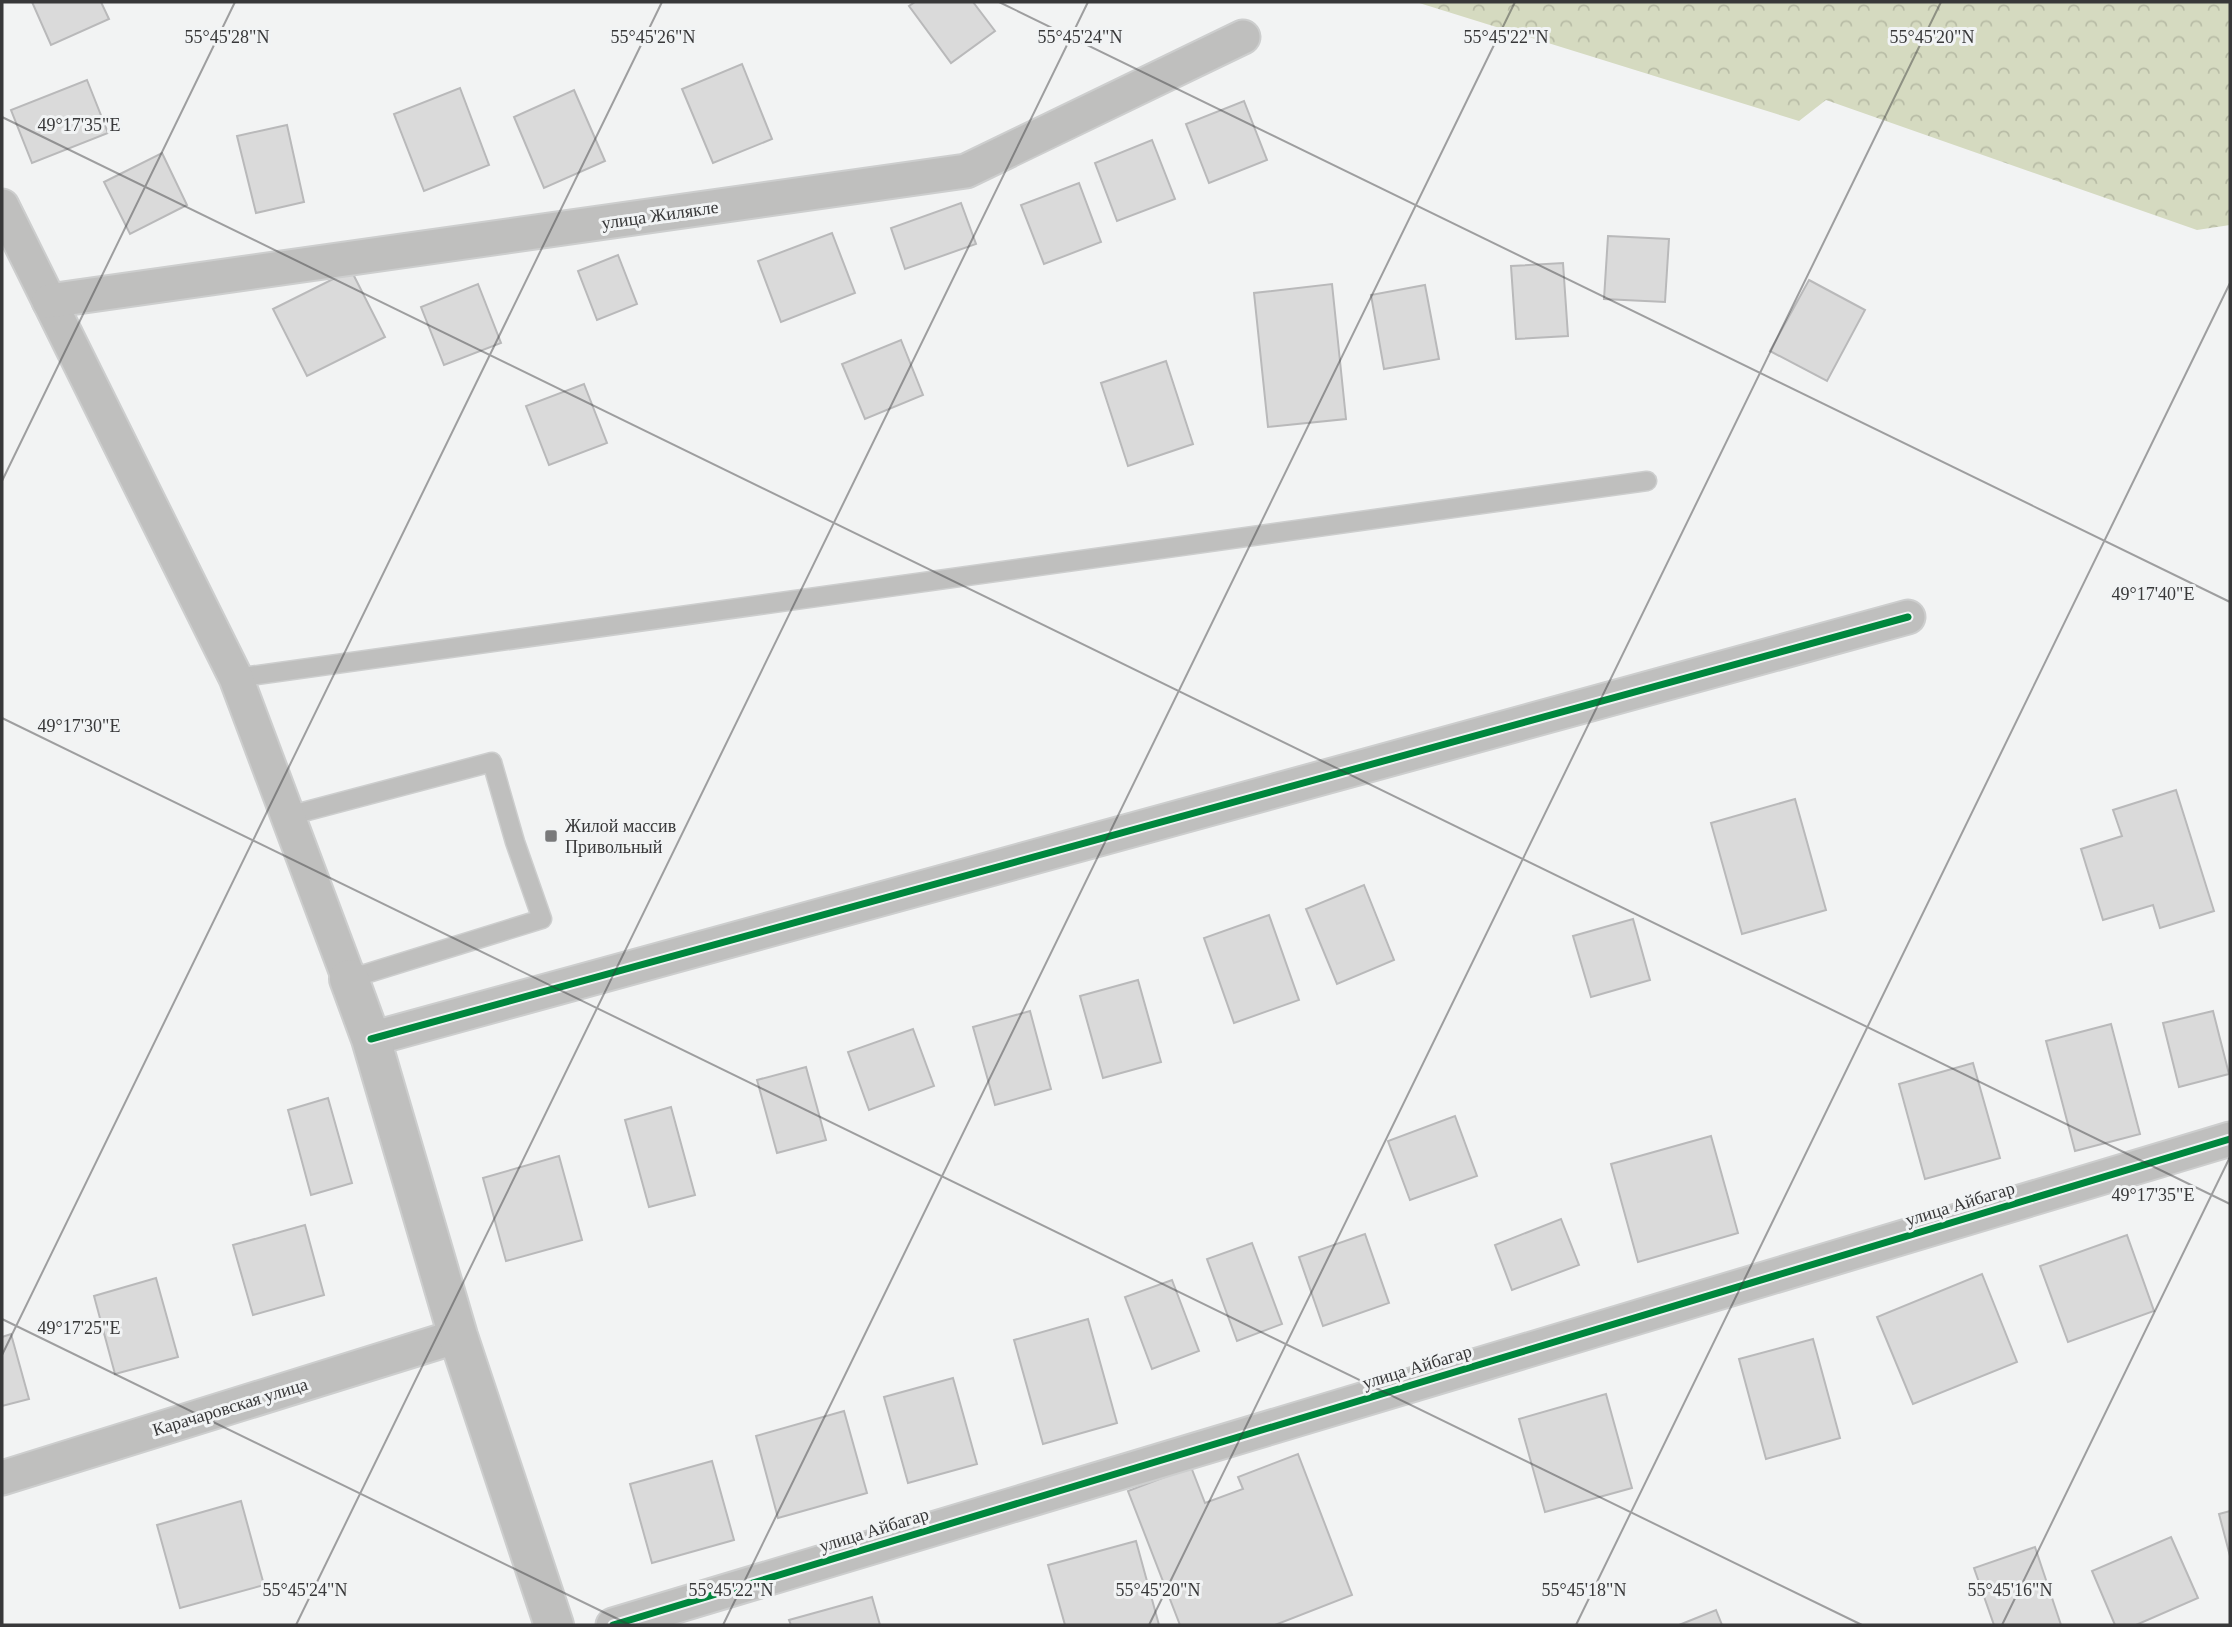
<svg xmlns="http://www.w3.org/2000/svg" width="2232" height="1627" viewBox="0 0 2232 1627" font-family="Georgia,serif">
	<defs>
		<pattern id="forest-crowns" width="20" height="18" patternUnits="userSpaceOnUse" patternTransform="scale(1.75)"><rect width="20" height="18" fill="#d5dac0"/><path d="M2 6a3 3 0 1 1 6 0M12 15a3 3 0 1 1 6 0" fill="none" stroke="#b8bca6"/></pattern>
	</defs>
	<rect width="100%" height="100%" fill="#f2f3f3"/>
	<polygon fill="url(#forest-crowns)" points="1416,2 2230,2 2230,225 2197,230 1826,100 1799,121"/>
	<g fill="#dadada" stroke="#b9b9ba" stroke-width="2">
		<polygon points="32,2 101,2 109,19 51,45"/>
		<polygon points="915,2 973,2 995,31 951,63 909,6"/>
		<polygon points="742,64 772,139 713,163 682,89"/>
		<polygon points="87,80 108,133 32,163 11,110"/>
		<polygon points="460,88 489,165 424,191 394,114"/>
		<polygon points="574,90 605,161 544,188 514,117"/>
		<polygon points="1244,101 1267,160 1209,183 1186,124"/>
		<polygon points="287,125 304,202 256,213 237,136"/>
		<polygon points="1152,140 1175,199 1117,221 1095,163"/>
		<polygon points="162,153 187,205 130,234 104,182"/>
		<polygon points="1079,183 1101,242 1044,264 1021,205"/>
		<polygon points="961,203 976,244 905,269 891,228"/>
		<polygon points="832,233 855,293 781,322 758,261"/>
		<polygon points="1608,236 1669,239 1665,302 1604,299"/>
		<polygon points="618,255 637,304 597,320 578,271"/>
		<polygon points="1563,263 1568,336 1516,339 1511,266"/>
		<polygon points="351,270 385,337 307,376 273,309"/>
		<polygon points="1809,280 1865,310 1827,381 1770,351"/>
		<polygon points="478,284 501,343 444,365 421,307"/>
		<polygon points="1332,284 1346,419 1268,427 1254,293"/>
		<polygon points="1425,285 1439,359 1384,369 1371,295"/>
		<polygon points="901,340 923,395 865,419 842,364"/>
		<polygon points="1166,361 1193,444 1128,466 1101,383"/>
		<polygon points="584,384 607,443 549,465 526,406"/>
		<polygon points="2176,790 2214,911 2160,928 2153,905 2103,920 2081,849 2122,836 2113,810"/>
		<polygon points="1795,799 1826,910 1742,934 1711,823"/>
		<polygon points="1364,885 1394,960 1337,984 1306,909"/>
		<polygon points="1269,915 1299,1000 1234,1023 1204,938"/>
		<polygon points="1633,919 1650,980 1591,997 1573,936"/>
		<polygon points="1138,980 1161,1062 1103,1078 1080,996"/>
		<polygon points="1030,1011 1051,1089 995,1105 973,1027"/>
		<polygon points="2213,1011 2229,1074 2179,1087 2163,1023"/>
		<polygon points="2111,1024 2140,1134 2075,1151 2046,1041"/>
		<polygon points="913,1029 934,1086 869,1110 848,1052"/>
		<polygon points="1973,1063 2000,1158 1925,1179 1899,1084"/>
		<polygon points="806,1067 826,1140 777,1153 757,1080"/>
		<polygon points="328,1098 352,1183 311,1195 288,1110"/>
		<polygon points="671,1107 695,1195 649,1207 625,1120"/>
		<polygon points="1455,1116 1477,1176 1410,1200 1388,1141"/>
		<polygon points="1711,1136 1738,1233 1638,1262 1611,1164"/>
		<polygon points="559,1156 582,1240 506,1261 483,1178"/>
		<polygon points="1561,1219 1579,1265 1512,1290 1495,1245"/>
		<polygon points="305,1225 324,1295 253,1315 233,1245"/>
		<polygon points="1365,1234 1389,1303 1323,1326 1299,1257"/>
		<polygon points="2127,1235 2154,1311 2068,1342 2040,1266"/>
		<polygon points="1252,1243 1282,1324 1237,1341 1207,1259"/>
		<polygon points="1982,1274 2017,1362 1913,1404 1877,1317"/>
		<polygon points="156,1278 178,1357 115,1374 94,1296"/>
		<polygon points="1172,1280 1199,1351 1152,1369 1125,1297"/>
		<polygon points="1088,1319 1117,1423 1043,1444 1014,1340"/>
		<polygon points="11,1334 29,1399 2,1406 2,1337"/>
		<polygon points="1813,1339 1840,1438 1766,1459 1739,1359"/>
		<polygon points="953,1378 977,1464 908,1483 884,1397"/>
		<polygon points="1606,1394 1632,1488 1545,1512 1519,1419"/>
		<polygon points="844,1411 867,1493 778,1518 756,1436"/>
		<polygon points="1298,1454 1352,1595 1275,1625 1180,1625 1128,1491 1191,1467 1205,1503 1243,1489 1238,1477"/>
		<polygon points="712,1461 734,1540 652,1563 630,1484"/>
		<polygon points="241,1501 264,1585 180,1608 157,1525"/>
		<polygon points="2230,1511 2230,1556 2219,1514"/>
		<polygon points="2171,1537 2198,1598 2136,1625 2115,1625 2092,1571"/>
		<polygon points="1136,1541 1159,1625 1065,1625 1048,1565"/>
		<polygon points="2035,1547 2061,1625 1994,1625 1974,1568"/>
		<polygon points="872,1597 880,1625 791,1625 789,1620"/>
		<polygon points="1716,1610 1722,1625 1679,1625"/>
	</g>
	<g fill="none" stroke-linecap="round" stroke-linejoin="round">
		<g stroke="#cdcece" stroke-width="21">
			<g id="service">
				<polyline points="236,678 1647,481"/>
				<polyline points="288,816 492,762 515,842 542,919 349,979"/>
			</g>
		</g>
		<g stroke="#cdcece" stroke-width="37">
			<g id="minor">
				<polyline points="2,206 236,678 349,979"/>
				<polyline points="49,301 966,171 1243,37"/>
				<polyline points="371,1039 1908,617"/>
				<polyline points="2,1478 458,1336"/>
				<polyline points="613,1625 2230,1139"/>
			</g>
		</g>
		<g stroke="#cdcece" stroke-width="42">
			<polyline id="tertiary" points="349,979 371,1039 458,1336 554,1625"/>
		</g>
		<use href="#service" stroke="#bfbfbe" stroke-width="18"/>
		<use href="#minor" stroke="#bfbfbe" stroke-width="33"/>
		<use href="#tertiary" stroke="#bfbfbe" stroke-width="38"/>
		<g stroke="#f1f3f4" stroke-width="11">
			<g id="cycleway">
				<polyline points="371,1039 1908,617"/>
				<polyline points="613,1625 2230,1139"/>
			</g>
		</g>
		<use href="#cycleway" stroke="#00873e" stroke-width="7"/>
	</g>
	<path fill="none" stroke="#383839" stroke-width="2" stroke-opacity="0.45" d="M 999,2 L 2230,602M 2,117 L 2230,1204M 2,481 L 235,2M 2,718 L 1862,1625M 2,1319 L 630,1625M 2,1355 L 662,2M 296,1625 L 1088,2M 723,1625 L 1515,2M 1149,1625 L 1941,2M 1576,1625 L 2230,283M 2002,1625 L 2230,1157"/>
	<rect fill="#79797a" stroke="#f1f3f4" stroke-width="2.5" x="544" y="829" width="14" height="14" rx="3.5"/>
	<g text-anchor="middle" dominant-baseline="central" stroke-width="6" stroke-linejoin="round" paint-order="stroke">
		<g font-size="18" fill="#383839" stroke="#f1f3f4">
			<text transform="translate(660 215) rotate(-8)">улица Жилякле</text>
			<text transform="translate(1960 1204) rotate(-17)">улица Айбагар</text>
			<text transform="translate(1417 1367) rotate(-17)">улица Айбагар</text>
			<text transform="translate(230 1407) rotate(-17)">Карачаровская улица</text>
			<text transform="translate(874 1530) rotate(-17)">улица Айбагар</text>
		</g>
		<g font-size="18" fill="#383839" stroke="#f1f3f4" text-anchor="start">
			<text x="565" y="826">Жилой массив<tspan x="565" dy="21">Привольный</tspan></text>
		</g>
	</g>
	<g font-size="18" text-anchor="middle" fill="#383839" stroke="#f1f3f4" stroke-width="6" stroke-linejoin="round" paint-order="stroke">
		<text x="227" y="43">55°45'28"N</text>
		<text x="653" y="43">55°45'26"N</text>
		<text x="1080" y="43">55°45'24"N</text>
		<text x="1506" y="43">55°45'22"N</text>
		<text x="1932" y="43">55°45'20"N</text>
		<text x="79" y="131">49°17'35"E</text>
		<text x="2153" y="600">49°17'40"E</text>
		<text x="79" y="732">49°17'30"E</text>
		<text x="2153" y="1201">49°17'35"E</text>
		<text x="79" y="1334">49°17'25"E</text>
		<text x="305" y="1596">55°45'24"N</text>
		<text x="731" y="1596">55°45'22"N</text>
		<text x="1158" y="1596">55°45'20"N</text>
		<text x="1584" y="1596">55°45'18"N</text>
		<text x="2010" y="1596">55°45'16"N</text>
	</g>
	<rect width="2232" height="1627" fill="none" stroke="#383839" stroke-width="7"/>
</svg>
